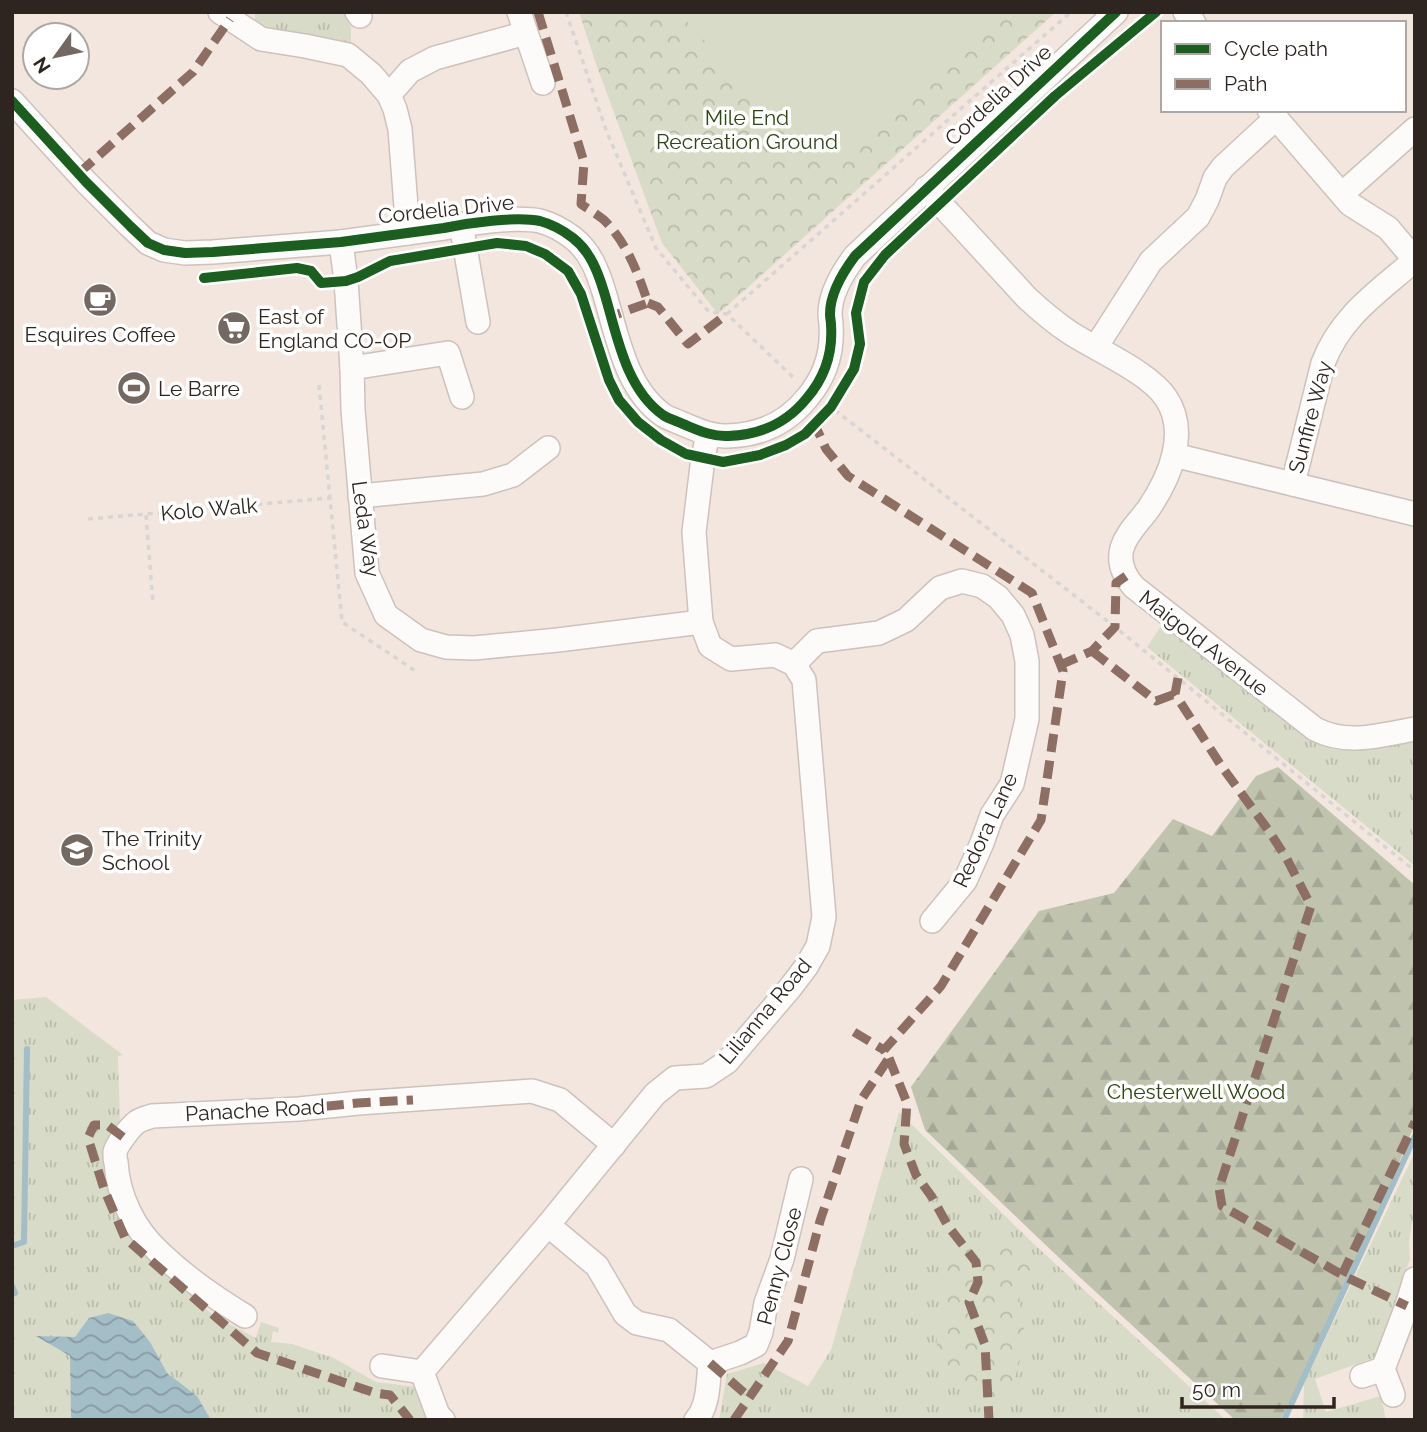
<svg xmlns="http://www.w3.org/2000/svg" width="1427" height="1432" viewBox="0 0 1427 1432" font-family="Raleway,sans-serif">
	<defs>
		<pattern id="grass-tufts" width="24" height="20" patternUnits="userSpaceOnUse" patternTransform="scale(1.75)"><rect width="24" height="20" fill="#d8dbc7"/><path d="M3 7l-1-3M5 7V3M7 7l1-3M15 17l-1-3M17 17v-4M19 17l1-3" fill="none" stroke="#babcab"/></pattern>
		<pattern id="forest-firs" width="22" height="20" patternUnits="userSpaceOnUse" patternTransform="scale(1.75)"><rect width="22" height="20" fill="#c0c4af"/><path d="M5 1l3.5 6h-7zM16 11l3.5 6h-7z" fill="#a5a896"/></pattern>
		<pattern id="park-crowns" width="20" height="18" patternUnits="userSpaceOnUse" patternTransform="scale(1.75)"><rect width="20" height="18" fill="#d8dbc7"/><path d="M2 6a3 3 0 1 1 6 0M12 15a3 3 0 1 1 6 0" fill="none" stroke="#babcab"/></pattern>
		<pattern id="water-waves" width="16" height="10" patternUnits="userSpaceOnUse" patternTransform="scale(1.75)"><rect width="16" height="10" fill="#a4bec7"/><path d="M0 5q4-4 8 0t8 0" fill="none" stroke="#869aa1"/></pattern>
	</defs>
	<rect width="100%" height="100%" fill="#f3e6de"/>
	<g fill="url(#grass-tufts)">
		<polygon points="255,12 344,12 351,27 351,48 271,31 260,26 255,21"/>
		<polygon points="1164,622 1324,745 1332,749 1343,750 1415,741 1415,866 1147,647"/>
		<polygon points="46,997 123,1055 118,1056 120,1123 109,1141 125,1218 145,1255 214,1316 256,1338 261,1322 279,1328 278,1333 273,1331 271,1342 292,1344 334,1358 376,1382 416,1387 427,1420 12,1420 12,1000"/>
		<polygon points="899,1112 1035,1245 1226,1420 719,1420 727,1374 764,1363 808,1386 831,1350"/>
		<polygon points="1415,1152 1415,1217 1412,1223 1409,1241 1410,1259 1378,1351 1373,1358 1315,1379 1326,1412 1381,1396 1386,1420 1303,1420 1304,1383"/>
	</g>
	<polygon fill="url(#forest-firs)" points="1278,767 1415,885 1415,1124 1369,1235 1304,1376 1280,1420 1235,1420 1073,1271 925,1130 911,1087 1039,911 1114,893 1173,819 1212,836 1256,776"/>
	<g fill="url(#park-crowns)">
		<polygon points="579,12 1056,12 718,314 662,243 595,61"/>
		<path d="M 956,1231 L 978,1258 C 983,1253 988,1245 996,1243 C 1004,1241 1028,1249 1034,1255 C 1039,1259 1039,1265 1039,1271 C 1033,1276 1025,1277 1022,1284 C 1015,1296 1025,1320 1024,1334 C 1023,1359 1013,1382 1006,1405 L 994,1411 L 978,1407 L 962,1378 C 950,1374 943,1369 939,1357 C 934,1341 938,1335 942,1320 C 948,1299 941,1276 943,1255 C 945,1245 949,1239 956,1231 Z"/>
	</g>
	<polygon fill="#d8dbc7" points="678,12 1010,12 827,173"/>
	<polygon fill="url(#water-waves)" points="108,1313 133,1321 150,1342 167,1373 197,1396 211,1420 72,1420 71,1416 70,1356 36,1336 75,1337 89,1318"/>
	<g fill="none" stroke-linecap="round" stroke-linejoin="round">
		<g stroke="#a4bec7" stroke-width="6">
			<polyline points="12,1246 24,1242 27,1049"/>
			<polyline points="12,1286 15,1293"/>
			<polyline points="1284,1420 1415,1136"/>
		</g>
		<g stroke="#cdc2bc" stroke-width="26">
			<g id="minor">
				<polyline points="220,12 261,39 305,46 348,55 371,74 389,95 395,109 400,129 408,233"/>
				<polyline points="357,12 360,16"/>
				<polyline points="519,12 543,83"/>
				<polyline points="1185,12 1194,23"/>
				<polyline points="389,95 410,71 435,58 526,33"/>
				<path d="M 12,101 L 86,182 L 130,226 L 148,243 L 164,250 L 185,253 L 213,252 L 341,242 L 444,228 C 468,223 516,216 540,221 C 551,224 564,231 573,238 C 590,251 598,272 604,292 C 617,334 625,388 663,415 C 669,419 677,421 683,424 C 698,430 712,437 728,436 C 760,435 787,423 807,398 C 825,377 833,353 831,325 C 831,321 830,318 830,314 C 830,293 843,272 855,256 L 1116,12"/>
				<polyline points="1269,110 1350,204 1388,228 1415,260"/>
				<path d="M 926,188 L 1027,298 C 1040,310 1054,322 1069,332 C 1096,350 1149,372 1166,398 C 1189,432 1170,477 1149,508 C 1140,521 1127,532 1122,548 C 1118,563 1124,576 1134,587 L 1315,729 C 1348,746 1380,735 1415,729"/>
				<polyline points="1342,194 1415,129"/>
				<polyline points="461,224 478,322"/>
				<polyline points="341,242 346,281 352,368 353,410 367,573 386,615 421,640 446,647 474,648 558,640 701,622"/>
				<polyline points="1096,347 1151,261 1198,217 1207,200 1215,178 1223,167 1276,118"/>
				<polyline points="352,368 448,353 462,397"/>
				<polyline points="1174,455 1415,514"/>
				<path d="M 1293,484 L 1323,363 C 1341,316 1378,292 1415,260"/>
				<polyline points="360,496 483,484 513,475 548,448"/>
				<polyline points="794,664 817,641 879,633 906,620 940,588 962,581 982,586 998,597 1013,615 1022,635 1027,661 1027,719 1012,784 992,815 982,843 965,881 932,921"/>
				<polyline points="548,1225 597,1266 625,1314 637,1323 669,1330 710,1363"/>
				<path d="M 245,1316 C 215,1298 184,1276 159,1252 C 134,1229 118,1196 116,1162 C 115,1162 115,1152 115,1152 C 117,1144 131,1126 137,1122 C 141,1119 147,1118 152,1116 L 299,1109 L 358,1103 L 532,1091 L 560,1100 L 614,1145"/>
				<polyline points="382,1366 422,1372"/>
				<polyline points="422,1372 548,1225 655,1094 675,1078 706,1076 727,1062 790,988 806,967 818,946 824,917 804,680 794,664 775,655 731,659 710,646 701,622 694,532 703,458 708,434"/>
				<polyline points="422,1372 438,1415 443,1420"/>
				<polyline points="1362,1376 1383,1369"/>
				<polyline points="1393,1395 1383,1369 1407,1306 1415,1279"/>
				<path d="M 696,1420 C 709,1406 708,1381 710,1363 L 740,1353 L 756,1345 L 761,1332 L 766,1303 L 782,1259 L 801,1179"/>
			</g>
		</g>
		<g stroke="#d9d5d3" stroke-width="3.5" stroke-dasharray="5 5" stroke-linecap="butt">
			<polyline points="566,12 606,130 656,248 709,312 727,314 796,380"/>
			<polyline points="727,314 1071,12"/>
			<polyline points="319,385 342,622 417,672"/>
			<polyline points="827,404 1115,627 1415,871"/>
			<polyline points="146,515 153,603"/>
			<polyline points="88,519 330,498"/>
		</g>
		<use href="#minor" stroke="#fdfbfa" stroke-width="23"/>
		<g stroke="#8d6e63" stroke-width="9" stroke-dasharray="18 9" stroke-linecap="butt">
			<path d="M 538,12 L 584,162 L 581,204 C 588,209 597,214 604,220 C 627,243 638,273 648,303 L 612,316"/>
			<polyline points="79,173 193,72 230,19"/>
			<polyline points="648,303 658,307 688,344 727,314"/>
			<polyline points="1092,651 1156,701 1175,694"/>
			<polyline points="1060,665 1092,651 1115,627 1116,583 1126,576"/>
			<polyline points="1178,678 1175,694 1222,767 1269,831 1287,859 1311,906 1219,1188 1222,1206 1344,1276 1407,1306"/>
			<polyline points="854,1032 884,1050"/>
			<polyline points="889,1058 907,1103 904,1144 916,1175 932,1197 948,1226 976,1262 978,1282 969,1302 985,1345 989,1420"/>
			<polyline points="299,1109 358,1103 413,1100"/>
			<polyline points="123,1137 107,1125 94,1125 88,1138 104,1189 125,1238 257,1353 375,1393 390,1395 410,1420"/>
			<polyline points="1342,1275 1415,1122"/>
			<polyline points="710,1363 749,1397"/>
			<polyline points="734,1420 788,1341 820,1221 861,1100 889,1058 884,1050 941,986 1041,820 1063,671 1032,593 848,476 826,449 815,425"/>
		</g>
		<g stroke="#fff" stroke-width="15">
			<g id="cycleway">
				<path d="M 12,101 L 86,182 L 130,226 L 148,243 L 164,250 L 185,253 L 213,252 L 341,242 L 444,228 C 468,223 516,216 540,221 C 551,224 564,231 573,238 C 590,251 598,272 604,292 C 617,334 625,388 663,415 C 669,419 677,421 683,424 C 698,430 712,437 728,436 C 760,435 787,423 807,398 C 825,377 833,353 831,325 C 831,321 830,318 830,314 C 830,293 843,272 855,256 L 1116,12"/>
				<polyline points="204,278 297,268 311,271 321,283 346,281 358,277 390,261 497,243 526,246 545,254 568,271 581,294 609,380 619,400 638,422 661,440 686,454 723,462 760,455 786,445 805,434 831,407 854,369 860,344 856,313 864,282 885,255 1055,96 1156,12"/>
			</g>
		</g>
		<use href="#cycleway" stroke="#1b5e20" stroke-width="10"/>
	</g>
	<defs>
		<g id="cafe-disc" transform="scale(1.75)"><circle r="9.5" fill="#746962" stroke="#fff"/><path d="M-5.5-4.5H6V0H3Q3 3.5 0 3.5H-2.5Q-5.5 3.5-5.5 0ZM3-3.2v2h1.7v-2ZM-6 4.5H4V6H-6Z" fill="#fff"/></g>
		<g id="supermarket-disc" transform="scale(1.75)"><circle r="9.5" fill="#746962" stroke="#fff"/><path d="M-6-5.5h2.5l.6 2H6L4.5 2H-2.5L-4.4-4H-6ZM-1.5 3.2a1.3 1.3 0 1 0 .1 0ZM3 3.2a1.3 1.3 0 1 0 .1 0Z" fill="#fff"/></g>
		<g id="stadium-disc" transform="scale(1.75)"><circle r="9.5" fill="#746962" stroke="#fff"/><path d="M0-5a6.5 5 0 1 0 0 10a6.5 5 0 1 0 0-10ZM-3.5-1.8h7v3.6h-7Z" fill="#fff"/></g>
		<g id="school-disc" transform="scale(1.75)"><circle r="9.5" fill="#746962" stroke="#fff"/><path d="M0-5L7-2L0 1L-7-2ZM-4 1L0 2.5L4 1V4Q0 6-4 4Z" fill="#fff"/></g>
	</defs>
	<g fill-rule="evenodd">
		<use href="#cafe-disc" x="100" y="300"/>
		<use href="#supermarket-disc" x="234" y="328"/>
		<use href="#stadium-disc" x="134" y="388"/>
		<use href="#school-disc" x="77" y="850"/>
	</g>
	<g text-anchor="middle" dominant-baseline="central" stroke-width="7" stroke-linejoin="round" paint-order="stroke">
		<g font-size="21" fill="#2f2520" stroke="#fff">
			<text transform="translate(998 95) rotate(-43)">Cordelia Drive</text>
			<text transform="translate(446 209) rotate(-6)">Cordelia Drive</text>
			<text transform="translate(1310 417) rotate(-75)">Sunfire Way</text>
			<text transform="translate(209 509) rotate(-5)">Kolo Walk</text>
			<text transform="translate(366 529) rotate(82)">Leda Way</text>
			<text transform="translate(1204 643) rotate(38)">Maigold Avenue</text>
			<text transform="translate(985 830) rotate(-65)">Redora Lane</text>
			<text transform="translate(765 1011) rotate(-50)">Lilianna Road</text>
			<text transform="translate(255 1110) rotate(-3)">Panache Road</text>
			<text transform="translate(779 1266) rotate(-75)">Penny Close</text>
		</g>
		<g font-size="21" fill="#2d4614" stroke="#fff">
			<text x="747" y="117">Mile End<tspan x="747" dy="24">Recreation Ground</tspan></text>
			<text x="1196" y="1091">Chesterwell Wood</text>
		</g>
		<g font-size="21" fill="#2f2520" stroke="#fff" text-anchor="start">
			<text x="258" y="316">East of<tspan x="258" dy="24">England CO-OP</tspan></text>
			<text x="100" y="334" text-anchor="middle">Esquires Coffee</text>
			<text x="158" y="388">Le Barre</text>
			<text x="102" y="838">The Trinity<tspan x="102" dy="24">School</tspan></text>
		</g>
	</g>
	<rect width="1427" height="1432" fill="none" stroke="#2f2520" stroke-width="28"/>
	<rect x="1161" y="21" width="245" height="91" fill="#ffffff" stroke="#aca8a6" stroke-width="2"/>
	<rect x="1175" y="44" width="35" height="10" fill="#1b5e20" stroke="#aca8a6" stroke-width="2"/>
	<text x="1224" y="56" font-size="21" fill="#2f2520">Cycle path</text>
	<rect x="1175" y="79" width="35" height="10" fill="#8d6e63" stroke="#aca8a6" stroke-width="2"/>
	<text x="1224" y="91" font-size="21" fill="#2f2520">Path</text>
	<g transform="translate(56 56) rotate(237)"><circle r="33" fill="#ffffff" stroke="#aca8a6" stroke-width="2"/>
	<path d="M0-5L12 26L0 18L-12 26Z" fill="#746962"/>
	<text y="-10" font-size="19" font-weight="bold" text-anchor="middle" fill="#2f2520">N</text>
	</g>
	<path d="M1182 1397v10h152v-10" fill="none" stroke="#2f2520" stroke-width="3.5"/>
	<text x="1192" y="1397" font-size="21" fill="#2f2520" stroke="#ffffff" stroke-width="5" paint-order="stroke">50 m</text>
</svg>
